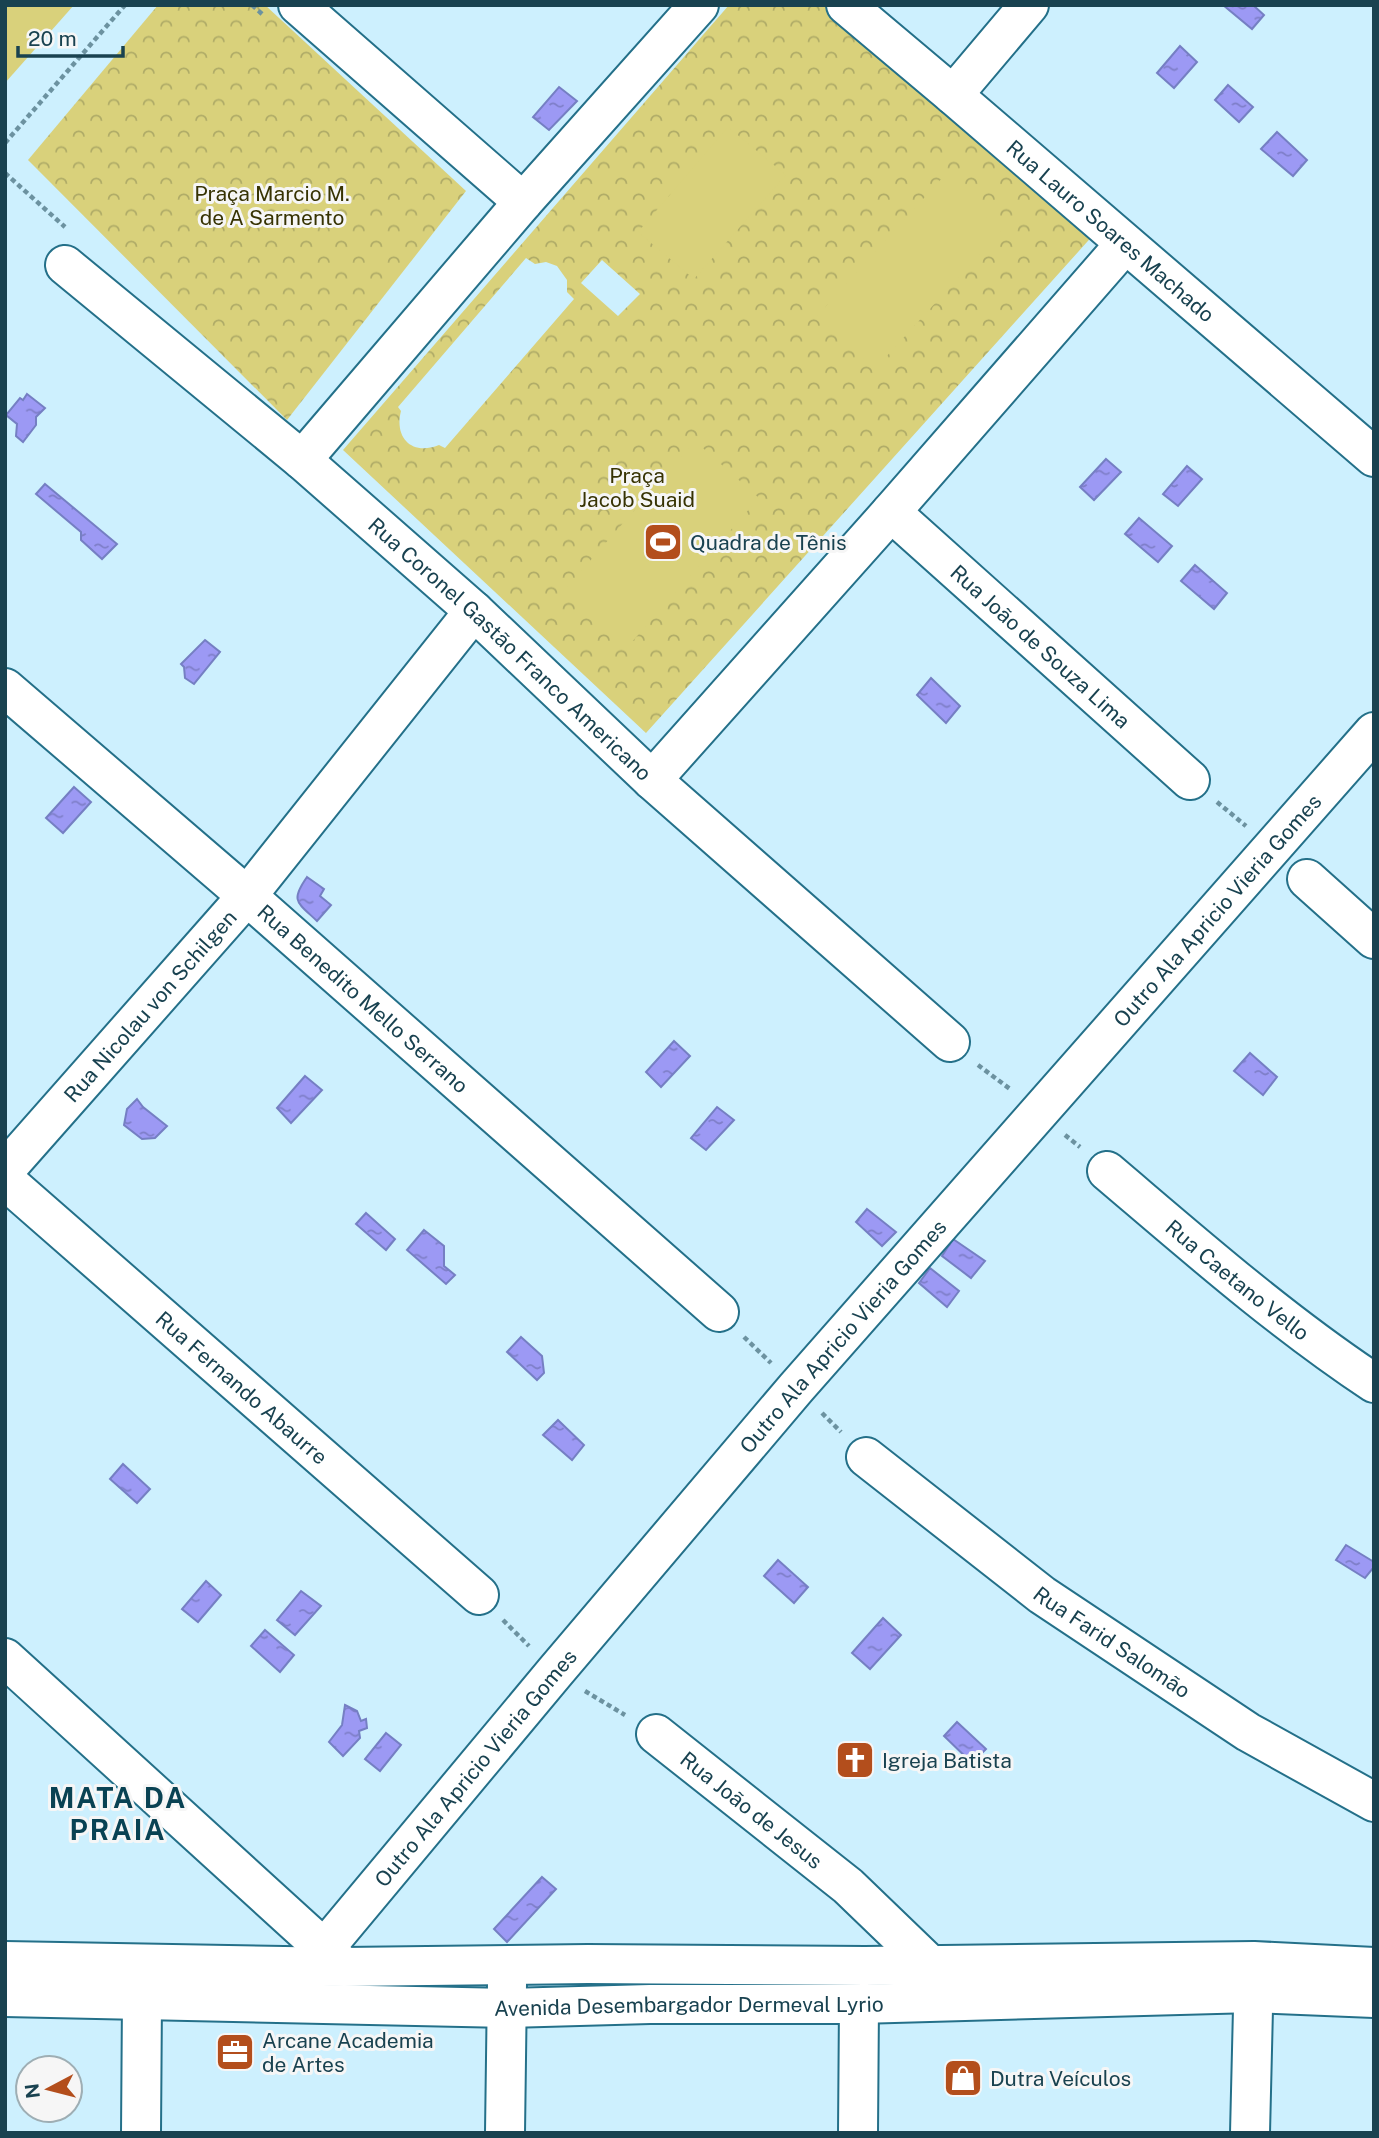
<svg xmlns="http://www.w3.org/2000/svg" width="1379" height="2138" viewBox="0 0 1379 2138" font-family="'Public Sans',sans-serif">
	<defs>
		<pattern id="forest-crowns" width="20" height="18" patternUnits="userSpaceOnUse" patternTransform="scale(1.75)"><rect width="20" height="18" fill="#d9d17b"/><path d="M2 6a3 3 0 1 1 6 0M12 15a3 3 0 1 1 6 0" fill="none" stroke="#afab67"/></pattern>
		<pattern id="water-ripples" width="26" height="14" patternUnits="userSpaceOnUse" patternTransform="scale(1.75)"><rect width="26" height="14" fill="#9c99f4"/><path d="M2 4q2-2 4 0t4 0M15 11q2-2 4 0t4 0" fill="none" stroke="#7e7ec8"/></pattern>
	</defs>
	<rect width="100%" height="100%" fill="#cdf0fe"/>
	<g fill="url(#forest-crowns)" fill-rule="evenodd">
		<polygon points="158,5 265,5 466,191 287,420 28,160"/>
		<path d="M 729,5 L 834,5 L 1096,232 L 646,733 L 343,450 ZM 526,258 L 535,264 L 546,262 L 557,266 L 567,280 L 567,292 L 574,299 L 445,448 L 439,445 C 412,456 394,438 401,411 L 398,407 ZM 602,260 L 640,294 L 618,316 L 581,283 Z"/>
	</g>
	<g fill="#d9d17b">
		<polygon points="5,5 74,5 5,83"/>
		<polygon points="728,127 786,175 694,279 638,232"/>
		<polygon points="943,177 1001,231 875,369 817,316"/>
		<polygon points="695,441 759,498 631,643 567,587"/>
	</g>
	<g fill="url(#water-ripples)" stroke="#757fc3" stroke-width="2">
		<polygon points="1223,5 1253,5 1264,15 1252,29"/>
		<polygon points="1180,46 1197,62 1174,88 1157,73"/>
		<polygon points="1228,85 1253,107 1239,122 1215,100"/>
		<polygon points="559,87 577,101 549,130 533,117"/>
		<polygon points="1277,132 1307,160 1293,176 1261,149"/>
		<polygon points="27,394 45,408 36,417 36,425 23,442 16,436 17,424 6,415 20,398 23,400"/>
		<polygon points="1106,459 1121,472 1094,500 1080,487"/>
		<polygon points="1187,466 1202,479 1178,506 1163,494"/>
		<polygon points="45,484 117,544 102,559 81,540 81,532 36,494"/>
		<polygon points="1139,518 1172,546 1158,562 1125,534"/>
		<polygon points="1195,565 1227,593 1214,609 1181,581"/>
		<polygon points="205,640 220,652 194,684 185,678 184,667 181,664"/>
		<polygon points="931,678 960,706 946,723 917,695"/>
		<polygon points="74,787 91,802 63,833 46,818"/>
		<path d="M 307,877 L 324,889 L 320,896 L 331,905 L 317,921 C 297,902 290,901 307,877 Z"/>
		<polygon points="674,1041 690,1056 661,1087 646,1072"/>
		<polygon points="1250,1053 1277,1077 1263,1095 1234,1071"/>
		<polygon points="305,1076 322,1090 291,1123 277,1108"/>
		<polygon points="137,1099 143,1107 167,1126 155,1138 142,1139 124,1125 127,1109"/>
		<polygon points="717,1107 734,1120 706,1150 691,1138"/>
		<polygon points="867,1209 896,1232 882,1246 856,1222"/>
		<polygon points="366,1213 395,1239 386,1250 356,1224"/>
		<polygon points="424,1230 444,1246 444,1266 455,1275 446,1284 407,1250"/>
		<polygon points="953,1239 985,1261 971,1278 942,1256"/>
		<polygon points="930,1268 959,1291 947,1307 919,1283"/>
		<polygon points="521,1337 542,1356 544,1373 537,1380 507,1352"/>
		<polygon points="558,1420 584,1445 572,1460 543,1435"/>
		<polygon points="123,1464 150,1489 137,1503 110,1479"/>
		<polygon points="1346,1545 1374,1562 1374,1567 1365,1578 1336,1560"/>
		<polygon points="778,1560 808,1587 794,1603 764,1576"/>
		<polygon points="206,1581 221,1595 198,1622 182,1609"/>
		<polygon points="301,1591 321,1606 295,1635 277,1620"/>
		<polygon points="883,1618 901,1635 870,1669 852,1653"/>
		<polygon points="265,1630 294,1655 280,1672 251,1646"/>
		<polygon points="345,1705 357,1711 361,1721 366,1719 367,1728 359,1731 360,1738 343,1756 329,1742 342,1725"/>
		<polygon points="957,1722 986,1749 972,1763 944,1736"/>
		<polygon points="386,1733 401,1745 380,1771 365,1759"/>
		<polygon points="542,1877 556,1889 507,1942 494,1929"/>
	</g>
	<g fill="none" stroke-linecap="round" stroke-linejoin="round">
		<g stroke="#247089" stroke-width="42">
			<g id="minor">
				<polyline points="298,5 523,202"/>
				<path id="s1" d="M 846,5 L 953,95 L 1374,457"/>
				<polyline points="953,95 1029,5"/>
				<path id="s2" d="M 65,265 L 302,460 L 474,611 L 652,780 L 950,1042"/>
				<polyline points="302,460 523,202 699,5"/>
				<path id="s3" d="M 891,512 L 1190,780"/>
				<path id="s4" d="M 5,688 L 247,896 L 719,1312"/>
				<polyline points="652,780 891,512 1125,244"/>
				<polyline points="1307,879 1374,939"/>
				<path id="s5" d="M 5,1170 L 247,896 L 474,611"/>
				<path id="s6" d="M 1107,1171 C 1193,1244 1279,1320 1374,1383"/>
				<path id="s7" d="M 5,1180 L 479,1595"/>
				<path id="s8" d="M 866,1457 L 1042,1595 L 1248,1732 L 1374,1802"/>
				<polyline points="5,1658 342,1965"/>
				<path id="s9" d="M 656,1734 L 848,1886 L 929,1964"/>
				<path id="s10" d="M 324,1949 L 555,1672 L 796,1388 L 1374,732"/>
				<polyline points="5,1961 344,1967 588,1964 865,1966 1254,1961 1374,1967"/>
				<path id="s11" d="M 5,1997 L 508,2008 L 650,2004 L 859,2004 L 1253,1993 L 1374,1998"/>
				<polyline points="141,2133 142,1999"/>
				<polyline points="505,2133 507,1984"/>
				<polyline points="858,2133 859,2004"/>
				<polyline points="1250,2133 1254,1967"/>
			</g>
		</g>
		<g stroke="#6c92a0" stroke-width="4.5" stroke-dasharray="5 3.5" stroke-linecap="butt">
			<polyline points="252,5 262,14"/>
			<polyline points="5,143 125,5"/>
			<polyline points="5,173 65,227"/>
			<polyline points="1217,802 1246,826"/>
			<polyline points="978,1065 1010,1089"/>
			<polyline points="1065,1135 1080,1147"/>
			<polyline points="744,1337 771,1363"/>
			<polyline points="822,1413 841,1432"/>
			<polyline points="503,1620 529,1646"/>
			<polyline points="585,1691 625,1715"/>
		</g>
		<use href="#minor" stroke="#fff" stroke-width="38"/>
	</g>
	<defs>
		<g id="stadium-square" transform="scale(2.0125)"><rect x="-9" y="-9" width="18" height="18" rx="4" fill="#b34e1c" stroke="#f6f6f6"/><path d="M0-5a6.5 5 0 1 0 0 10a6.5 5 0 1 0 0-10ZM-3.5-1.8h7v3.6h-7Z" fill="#fff"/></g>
		<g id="church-square" transform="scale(2.0125)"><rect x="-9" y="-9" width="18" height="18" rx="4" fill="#b34e1c" stroke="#f6f6f6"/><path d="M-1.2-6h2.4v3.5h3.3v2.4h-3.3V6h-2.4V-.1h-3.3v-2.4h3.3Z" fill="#fff"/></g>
		<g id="office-square" transform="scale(2.0125)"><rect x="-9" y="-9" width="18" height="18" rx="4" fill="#b34e1c" stroke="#f6f6f6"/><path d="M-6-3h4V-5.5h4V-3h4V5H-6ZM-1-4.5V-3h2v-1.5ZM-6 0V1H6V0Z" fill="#fff"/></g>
		<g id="shop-square" transform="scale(2.0125)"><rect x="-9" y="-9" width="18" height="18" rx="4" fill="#b34e1c" stroke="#f6f6f6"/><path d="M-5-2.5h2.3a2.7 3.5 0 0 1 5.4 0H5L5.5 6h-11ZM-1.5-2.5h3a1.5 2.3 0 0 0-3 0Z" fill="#fff"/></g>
	</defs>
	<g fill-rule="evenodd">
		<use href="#stadium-square" x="663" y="542"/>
		<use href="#church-square" x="855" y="1760"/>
		<use href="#office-square" x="235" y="2052"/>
		<use href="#shop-square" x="963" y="2078"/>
	</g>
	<g text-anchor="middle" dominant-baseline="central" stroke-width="6" stroke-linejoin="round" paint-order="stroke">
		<g font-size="21" fill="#373303" stroke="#f6f6f6">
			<text x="272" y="193">Praça Marcio M.<tspan x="272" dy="24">de A Sarmento</tspan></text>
			<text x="637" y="475">Praça<tspan x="637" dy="24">Jacob Suaid</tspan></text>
		</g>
		<g font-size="21" fill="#194250" stroke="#f6f6f6">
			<text stroke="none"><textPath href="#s1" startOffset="348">Rua Lauro Soares Machado</textPath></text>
			<text stroke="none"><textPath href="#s3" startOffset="201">Rua João de Souza Lima</textPath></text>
			<text stroke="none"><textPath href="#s2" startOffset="588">Rua Coronel Gastão Franco Americano</textPath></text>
			<text stroke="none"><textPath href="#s10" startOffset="1370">Outro Ala Apricio Vieria Gomes</textPath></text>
			<text stroke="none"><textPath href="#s4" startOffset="474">Rua Benedito Mello Serrano</textPath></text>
			<text stroke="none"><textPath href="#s5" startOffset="219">Rua Nicolau von Schilgen</textPath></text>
			<text stroke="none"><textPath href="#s6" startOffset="170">Rua Caetano Vello</textPath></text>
			<text stroke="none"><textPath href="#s10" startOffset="803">Outro Ala Apricio Vieria Gomes</textPath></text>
			<text stroke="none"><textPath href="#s7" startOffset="315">Rua Fernando Abaurre</textPath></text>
			<text stroke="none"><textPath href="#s8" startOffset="308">Rua Farid Salomão</textPath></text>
			<text stroke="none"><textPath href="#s10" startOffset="236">Outro Ala Apricio Vieria Gomes</textPath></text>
			<text stroke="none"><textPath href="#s9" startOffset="122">Rua João de Jesus</textPath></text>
			<text stroke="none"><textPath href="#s11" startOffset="684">Avenida Desembargador Dermeval Lyrio</textPath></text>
		</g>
		<g font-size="21" fill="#194250" stroke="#f6f6f6" text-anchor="start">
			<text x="690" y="542">Quadra de Tênis</text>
			<text x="882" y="1760">Igreja Batista</text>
			<text x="262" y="2040">Arcane Academia<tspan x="262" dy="24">de Artes</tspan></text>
			<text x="990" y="2078">Dutra Veículos</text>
		</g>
		<g font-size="28" font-weight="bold" letter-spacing="2" fill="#094253" stroke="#f6f6f6">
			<text x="118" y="1797">MATA DA<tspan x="118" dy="32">PRAIA</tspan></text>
		</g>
	</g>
	<rect width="1379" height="2138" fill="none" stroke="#194250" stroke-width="14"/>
	<g transform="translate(49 2089) rotate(263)"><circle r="33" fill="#f6f6f6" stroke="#9eaeb4" stroke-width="2"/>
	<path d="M0-5L12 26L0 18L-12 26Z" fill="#b34e1c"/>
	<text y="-10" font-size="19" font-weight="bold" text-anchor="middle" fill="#194250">N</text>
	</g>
	<path d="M18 46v10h105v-10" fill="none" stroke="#194250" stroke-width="3.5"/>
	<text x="28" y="46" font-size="21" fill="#194250" stroke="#f6f6f6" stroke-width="5" paint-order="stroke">20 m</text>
</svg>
